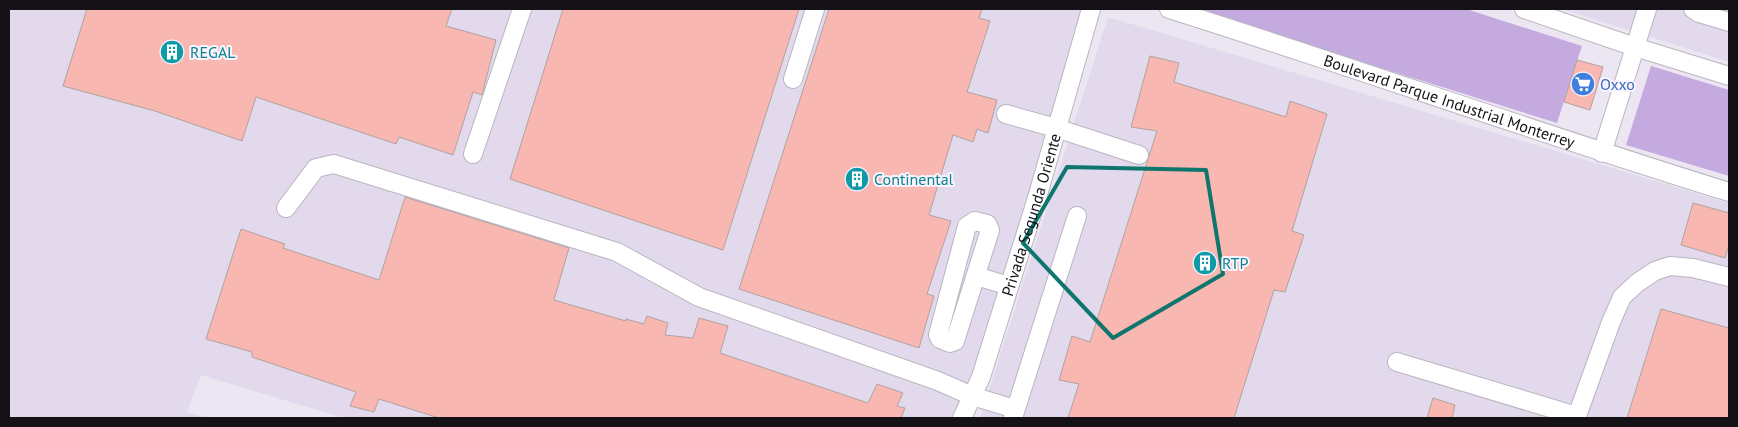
<svg xmlns="http://www.w3.org/2000/svg" width="1738" height="427" viewBox="0 0 1738 427" font-family="'PT Sans',sans-serif">
	<rect width="100%" height="100%" fill="#ece6f2"/>
	<g fill="#e2d9ec">
		<polygon points="9,9 1087,9 961,418 343,418 201,375 187,412 207,418 9,418"/>
		<polygon points="1562,9 1729,9 1729,62 1657,39"/>
		<polygon points="1108,17 1729,203 1729,418 980,418"/>
	</g>
	<g fill="#c4aade">
		<polygon points="1192,9 1466,9 1582,46 1557,123"/>
		<polygon points="1651,66 1729,90 1729,176 1626,145"/>
	</g>
	<g fill="#f9b7b2" stroke="#b0a2a0">
		<polygon points="87,9 452,9 446,26 496,40 482,95 473,92 453,155 399,137 396,144 256,97 242,141 155,111 63,86"/>
		<polygon points="563,9 799,9 723,250 510,179"/>
		<polygon points="829,9 982,9 979,18 990,21 967,92 997,100 988,133 977,129 973,142 953,135 929,215 951,221 927,294 934,296 919,348 739,289"/>
		<polygon points="1150,56 1179,63 1174,82 1286,117 1290,101 1327,114 1292,231 1304,235 1285,292 1274,290 1234,418 1068,418 1079,384 1059,380 1072,336 1090,342 1157,131 1131,127"/>
		<polygon points="1577,60 1603,67 1590,110 1564,102"/>
		<polygon points="405,197 569,248 554,300 626,321 626,319 644,324 647,316 668,323 665,335 693,338 699,318 728,326 720,353 868,403 877,384 903,393 897,406 905,408 901,418 439,418 379,399 374,412 350,406 356,392 252,357 252,352 206,339 241,229 285,244 283,248 379,280"/>
		<polygon points="1693,203 1729,213 1729,245 1725,258 1681,245"/>
		<polygon points="1661,309 1729,328 1729,418 1627,418"/>
		<polygon points="1433,398 1455,405 1452,418 1427,418"/>
	</g>
	<g fill="none" stroke-linecap="round" stroke-linejoin="round">
		<g stroke="#bab5c0" stroke-width="20">
			<g id="minor">
				<path id="s1" d="M 1169,9 C 1356,68 1541,134 1729,192"/>
				<polyline points="1524,9 1635,47 1729,76"/>
				<polyline points="1693,9 1699,13 1729,22"/>
				<polyline points="793,79 815,9"/>
				<polyline points="1006,114 1056,128 1139,155"/>
				<polyline points="1602,153 1647,9"/>
				<polyline points="473,154 522,9"/>
				<polyline points="286,208 316,168 334,164 617,252 699,297 938,381 972,396 1015,409"/>
				<polygon points="975,221 987,224 990,230 955,341 950,343 940,339 938,335 967,226"/>
				<polyline points="976,276 1009,286"/>
				<polyline points="1397,362 1577,416 1611,322 1622,297 1637,283 1655,271 1670,266 1693,268 1729,277"/>
				<path id="s2" d="M 962,418 L 981,377 L 1037,198 L 1091,9"/>
				<polyline points="1013,418 1077,216"/>
			</g>
		</g>
		<use href="#minor" stroke="#fff" stroke-width="18"/>
	</g>
	<path fill="none" stroke="#0f766e" stroke-width="4" stroke-linejoin="round" d="M 1067,167 L 1206,170 L 1223,274 L 1113,338 L 1023,243 Z"/>
	<defs>
		<g id="building-disc" transform="scale(1.25)"><circle r="9.5" fill="#0f9aa8" stroke="#f9f4fe"/><path d="M-4-6H4V6H1V3H-1V6H-4ZM-2.5-4.3h1.7v1.8h-1.7ZM.8-4.3h1.7v1.8H.8ZM-2.5-1h1.7V.8h-1.7ZM.8-1h1.7V.8H.8Z" fill="#fff"/></g>
		<g id="supermarket-disc" transform="scale(1.25)"><circle r="9.5" fill="#3f7fe0" stroke="#f9f4fe"/><path d="M-6-5.5h2.5l.6 2H6L4.5 2H-2.5L-4.4-4H-6ZM-1.5 3.2a1.3 1.3 0 1 0 .1 0ZM3 3.2a1.3 1.3 0 1 0 .1 0Z" fill="#fff"/></g>
	</defs>
	<g fill-rule="evenodd">
		<use href="#building-disc" x="172" y="52"/>
		<use href="#supermarket-disc" x="1583" y="84"/>
		<use href="#building-disc" x="857" y="179"/>
		<use href="#building-disc" x="1205" y="263"/>
	</g>
	<g text-anchor="middle" dominant-baseline="central" stroke-width="4" stroke-linejoin="round" paint-order="stroke">
		<g font-size="16" fill="#0d838f" stroke="#f9f4fe" text-anchor="start">
			<text x="190" y="52">REGAL</text>
			<text x="874" y="179">Continental</text>
			<text x="1222" y="263">RTP</text>
		</g>
		<g font-size="16" fill="#366cbe" stroke="#f9f4fe" text-anchor="start">
			<text x="1600" y="84">Oxxo</text>
		</g>
		<g font-size="16" fill="#141216" stroke="#f9f4fe">
			<text stroke="none"><textPath href="#s1" startOffset="295">Boulevard Parque Industrial Monterrey</textPath></text>
			<text stroke="none"><textPath href="#s2" startOffset="215">Privada Segunda Oriente</textPath></text>
		</g>
	</g>
	<rect width="1738" height="427" fill="none" stroke="#141216" stroke-width="20"/>
</svg>
